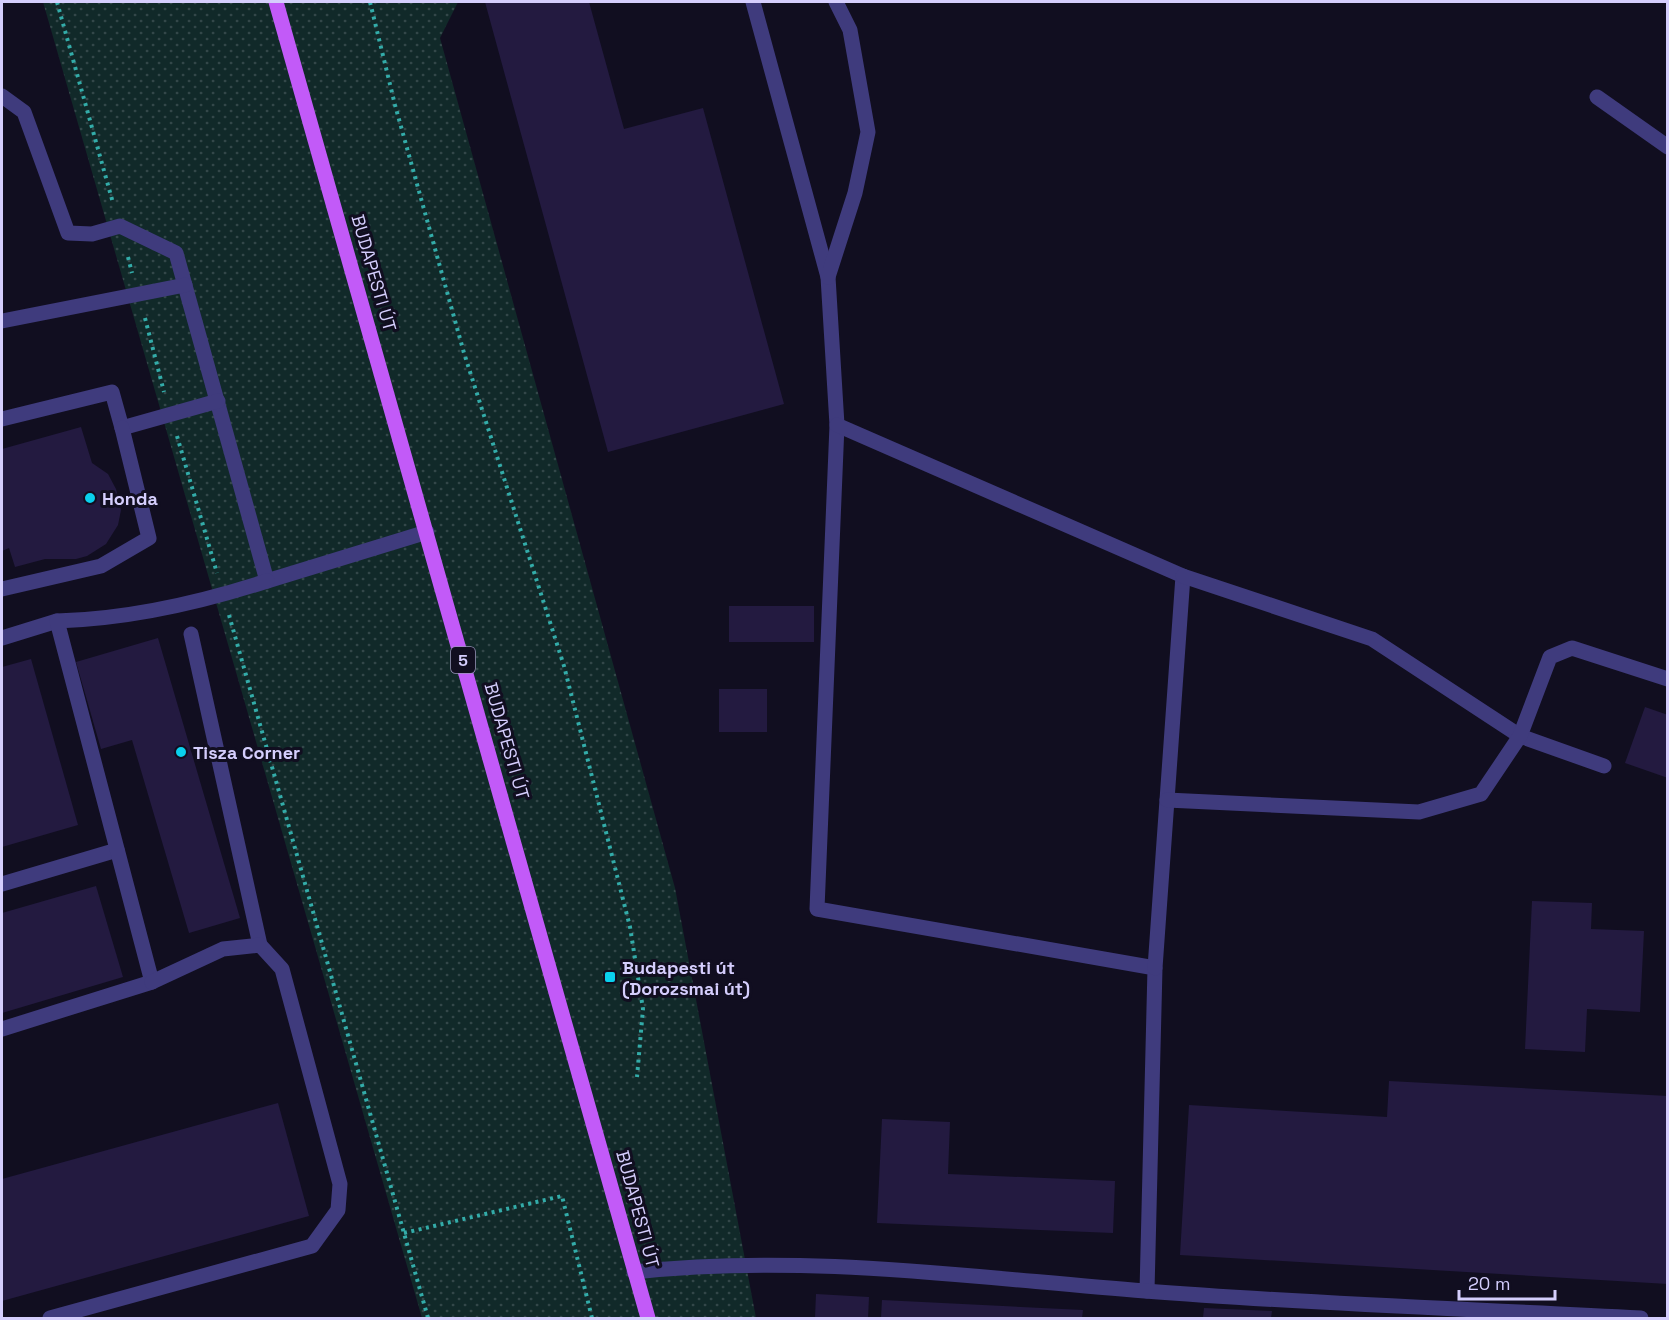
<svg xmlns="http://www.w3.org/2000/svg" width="1669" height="1320" viewBox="0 0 1669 1320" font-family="'Space Grotesk',sans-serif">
	<defs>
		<pattern id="grass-dots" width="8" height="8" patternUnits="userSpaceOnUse" patternTransform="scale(1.5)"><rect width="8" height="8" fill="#112929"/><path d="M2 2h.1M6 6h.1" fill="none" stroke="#334749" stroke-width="1.8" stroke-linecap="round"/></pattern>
	</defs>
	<rect width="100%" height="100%" fill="#110e20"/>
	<polygon fill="url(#grass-dots)" points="43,2 458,2 440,38 675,888 756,1318 422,1318"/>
	<g fill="#231a40">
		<polygon points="485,2 589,2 624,129 703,108 784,404 608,452"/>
		<polygon points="81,427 92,463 108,474 116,489 121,510 118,525 106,544 87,556 76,559 45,559 15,567 9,548 2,551 2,449"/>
		<rect x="729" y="606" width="85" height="36"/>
		<polygon points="158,638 240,918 189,933 132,740 101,749 76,662"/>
		<polygon points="31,659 78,825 2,847 2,667"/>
		<rect x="719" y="689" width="48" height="43"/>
		<polygon points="1645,707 1668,715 1668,778 1625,763"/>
		<polygon points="96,886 123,977 2,1013 2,913"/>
		<polygon points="1532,901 1592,903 1591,929 1644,931 1640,1012 1587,1009 1585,1052 1525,1049"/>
		<polygon points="1389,1081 1668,1096 1668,1284 1180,1255 1189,1105 1387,1117"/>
		<polygon points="278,1103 309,1216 2,1301 2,1179"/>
		<polygon points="882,1119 950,1122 948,1174 1115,1181 1113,1233 877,1223"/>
		<polygon points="816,1294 869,1297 868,1318 815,1318"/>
		<polygon points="882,1300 1083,1310 1082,1318 881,1318"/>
		<polygon points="1204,1308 1272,1311 1271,1318 1203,1318"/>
	</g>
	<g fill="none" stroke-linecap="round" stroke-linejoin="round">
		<g stroke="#33aca9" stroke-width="4" stroke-dasharray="3 4.5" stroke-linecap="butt">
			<polyline points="57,2 113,203"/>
			<polyline points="370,2 395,105 464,353 564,666 630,927 643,1009 637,1077"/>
			<polyline points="128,257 132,273"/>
			<polyline points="145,318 164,392"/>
			<polyline points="177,436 217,573"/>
			<polyline points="229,615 428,1318"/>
			<polyline points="404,1233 562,1196 592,1318"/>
		</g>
		<g stroke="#3f3b7d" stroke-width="15">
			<polyline points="753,2 828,277 837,425 817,909 1155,968 1147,1291"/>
			<polyline points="2,96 24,112 68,233 92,234 120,226 176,253 267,581 427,532"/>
			<polyline points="1597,97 1668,147"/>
			<polyline points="828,277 855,193 868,132 850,30 836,2"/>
			<polyline points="2,321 185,285"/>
			<polyline points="2,419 112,392 122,428 218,401"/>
			<polyline points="837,425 1183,576 1155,968"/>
			<polyline points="1183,576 1372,639 1520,736 1604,766"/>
			<polyline points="2,589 101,566 149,538 122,428"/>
			<polyline points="191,634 260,945"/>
			<polyline points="2,638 57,621"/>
			<polyline points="1167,800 1419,812 1481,794 1520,736 1550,657 1572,648 1668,679"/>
			<polyline points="2,884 117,850"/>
			<path d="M 2,1029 L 152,982 L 57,621 C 129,619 199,603 267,581"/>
			<path d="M 634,1272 C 804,1253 975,1278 1145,1291 C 1310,1304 1475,1309 1641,1318"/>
			<polyline points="50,1318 312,1246 338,1210 340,1184 282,969 260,945 223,949 152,982"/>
		</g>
		<polyline stroke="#c25af8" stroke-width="15" points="276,2 648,1318"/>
	</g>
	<g fill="#0ad0ed" stroke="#110e20" stroke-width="2">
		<circle cx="90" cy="498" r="6"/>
		<circle cx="181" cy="752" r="6"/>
		<rect x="604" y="971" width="12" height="12" rx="3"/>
	</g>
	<g text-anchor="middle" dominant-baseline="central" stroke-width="6" stroke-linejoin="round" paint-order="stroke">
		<rect fill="#110e20" stroke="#9a94bb" stroke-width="1.5" x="451" y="647" width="24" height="26" rx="4.5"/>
		<g font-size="16" font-weight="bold" fill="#d5cefd">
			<text x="463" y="660">5</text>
		</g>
		<g font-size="18" fill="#d5cefd" stroke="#110e20">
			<text transform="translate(374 273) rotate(74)">BUDAPESTI ÚT</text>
			<text transform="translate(507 741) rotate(74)">BUDAPESTI ÚT</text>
			<text transform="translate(638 1209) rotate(75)">BUDAPESTI ÚT</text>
		</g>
		<g font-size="18" font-weight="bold" fill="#d5cefd" stroke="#110e20" text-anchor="start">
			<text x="102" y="498">Honda</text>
			<text x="193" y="752">Tisza Corner</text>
			<text x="622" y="967">Budapesti út<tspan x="622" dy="21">(Dorozsmai út)</tspan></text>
		</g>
	</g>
	<rect width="1669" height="1320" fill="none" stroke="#d5cefd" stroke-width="6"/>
	<path d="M1459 1290v9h96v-9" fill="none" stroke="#d5cefd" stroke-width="3"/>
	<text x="1468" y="1290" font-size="18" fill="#d5cefd" stroke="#110e20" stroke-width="4.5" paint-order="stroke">20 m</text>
</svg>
